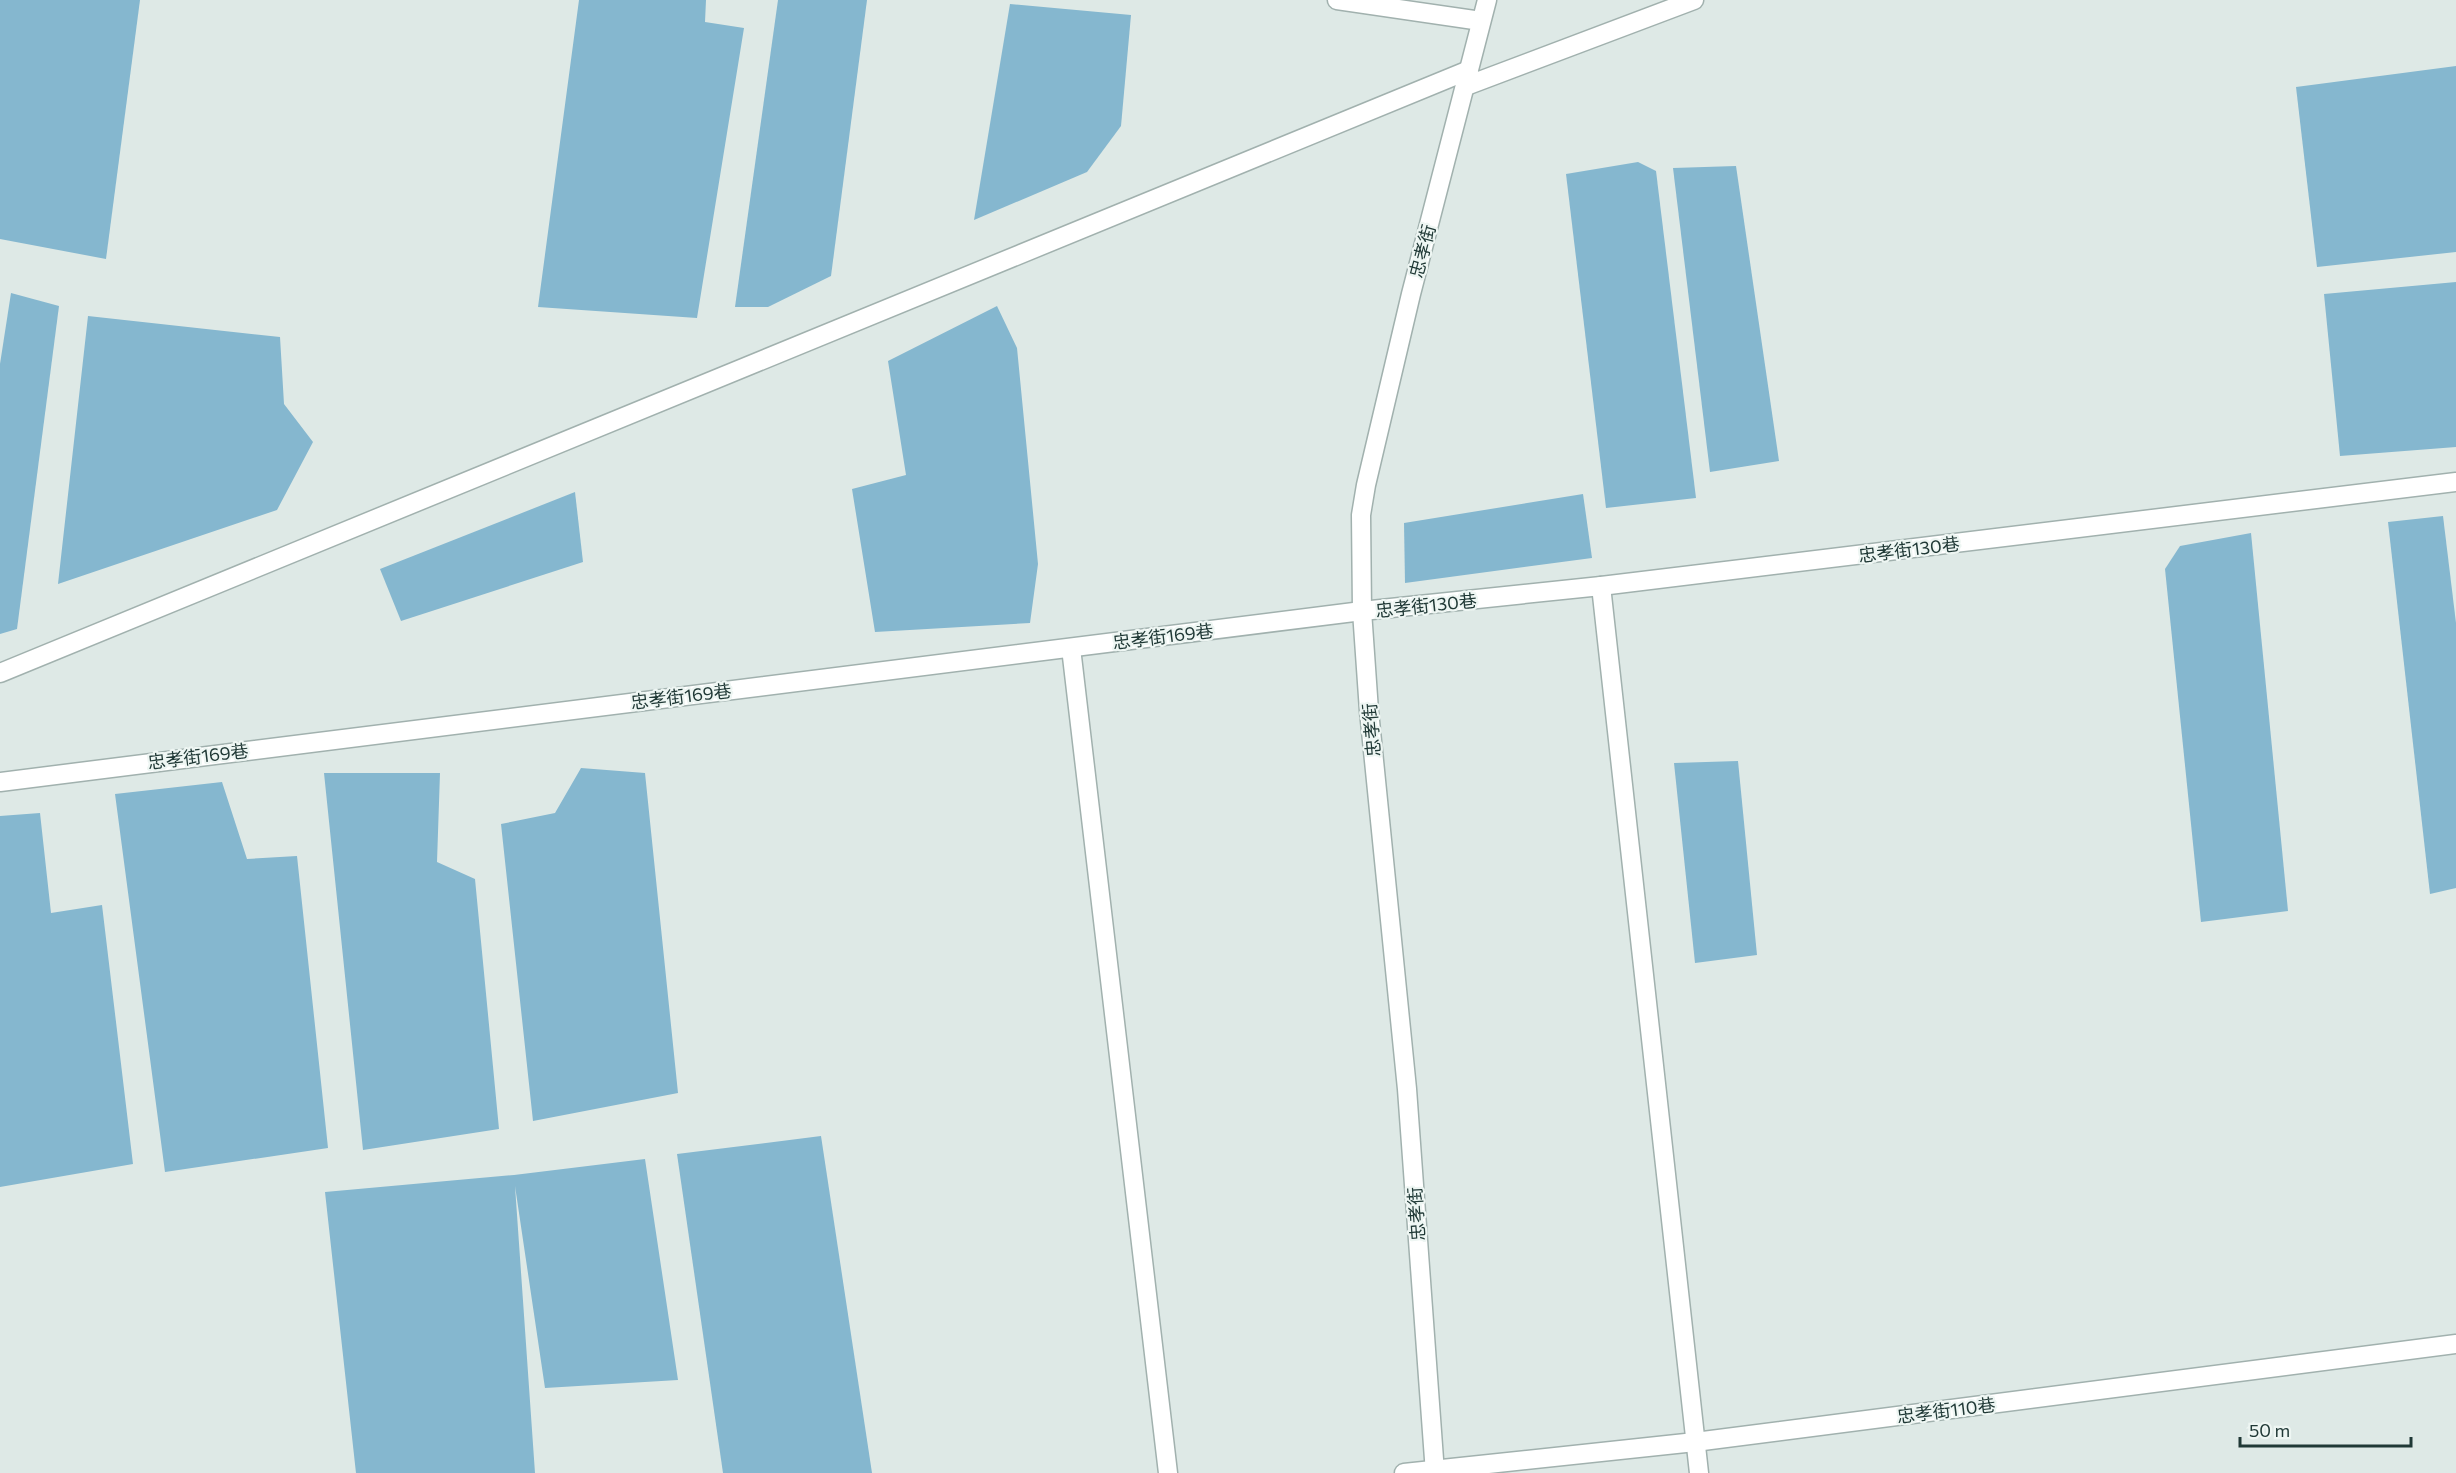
<svg xmlns="http://www.w3.org/2000/svg" width="2456" height="1473" viewBox="0 0 2456 1473" font-family="Commissioner,'Noto Sans TC',sans-serif">
	<rect width="100%" height="100%" fill="#dee9e6"/>
	<g fill="#85b7cf">
		<polygon points="0,0 140,0 106,259 0,239"/>
		<polygon points="579,0 706,0 705,22 744,28 697,318 538,307"/>
		<polygon points="778,0 867,0 831,276 768,307 735,307"/>
		<polygon points="1010,4 1131,15 1121,126 1087,172 974,220"/>
		<polygon points="2456,66 2456,252 2317,267 2296,87"/>
		<polygon points="1638,162 1656,171 1696,498 1606,508 1566,174"/>
		<polygon points="1736,166 1779,461 1710,472 1673,168"/>
		<polygon points="2456,282 2456,447 2340,456 2324,294"/>
		<polygon points="11,293 59,306 17,629 0,634 0,364"/>
		<polygon points="997,306 1017,348 1038,564 1030,623 875,632 852,489 906,475 888,361"/>
		<polygon points="88,316 280,337 284,404 313,442 277,510 58,584"/>
		<polygon points="575,492 583,562 401,621 380,569"/>
		<polygon points="1583,494 1592,558 1405,583 1404,523"/>
		<polygon points="2443,516 2456,623 2456,888 2430,894 2388,522"/>
		<polygon points="2251,533 2288,911 2201,922 2165,569 2180,546"/>
		<polygon points="1738,761 1757,955 1695,963 1674,763"/>
		<polygon points="581,768 645,773 678,1093 533,1121 501,824 555,813"/>
		<polygon points="324,773 440,773 437,862 475,879 499,1129 363,1150"/>
		<polygon points="222,782 247,859 297,856 328,1148 165,1172 115,794"/>
		<polygon points="40,813 51,913 102,905 133,1164 0,1187 0,816"/>
		<polygon points="821,1136 872,1473 723,1473 677,1154"/>
		<polygon points="645,1159 678,1380 545,1388 515,1186 535,1473 356,1473 325,1192 514,1175"/>
	</g>
	<g fill="none" stroke-linecap="round" stroke-linejoin="round">
		<g stroke="#a1b1ae" stroke-width="21">
			<g id="minor">
				<polyline points="1337,0 1481,21"/>
				<polyline points="1466,86 1694,0"/>
				<polyline points="1601,586 1699,1473"/>
				<polyline points="1071,648 1168,1473"/>
				<polyline points="0,673 1469,70"/>
				<polyline points="0,782 1362,611 1601,586 2456,482"/>
				<polyline points="1404,1473 1695,1442 2456,1344"/>
				<polyline points="1435,1473 1407,1089 1369,711 1362,611 1361,515 1366,485 1411,294 1487,0"/>
			</g>
		</g>
		<use href="#minor" stroke="#fff" stroke-width="18"/>
	</g>
	<g text-anchor="middle" dominant-baseline="central" stroke-width="4.5" stroke-linejoin="round" paint-order="stroke">
		<g font-size="18" fill="#203936" stroke="#eef6f3">
			<text transform="translate(1422 251) rotate(-75)">忠孝街</text>
			<text transform="translate(1909 549) rotate(-7)">忠孝街130巷</text>
			<text transform="translate(1426 605) rotate(-6)">忠孝街130巷</text>
			<text transform="translate(1163 636) rotate(-7)">忠孝街169巷</text>
			<text transform="translate(681 696) rotate(-7)">忠孝街169巷</text>
			<text transform="translate(1371 730) rotate(-95)">忠孝街</text>
			<text transform="translate(198 756) rotate(-7)">忠孝街169巷</text>
			<text transform="translate(1416 1214) rotate(-94)">忠孝街</text>
			<text transform="translate(1946 1410) rotate(-7)">忠孝街110巷</text>
		</g>
	</g>
	<path d="M2240 1437v9h171v-9" fill="none" stroke="#203936" stroke-width="3"/>
	<text x="2249" y="1437" font-size="18" fill="#203936" stroke="#eef6f3" stroke-width="4.5" paint-order="stroke">50 m</text>
</svg>
